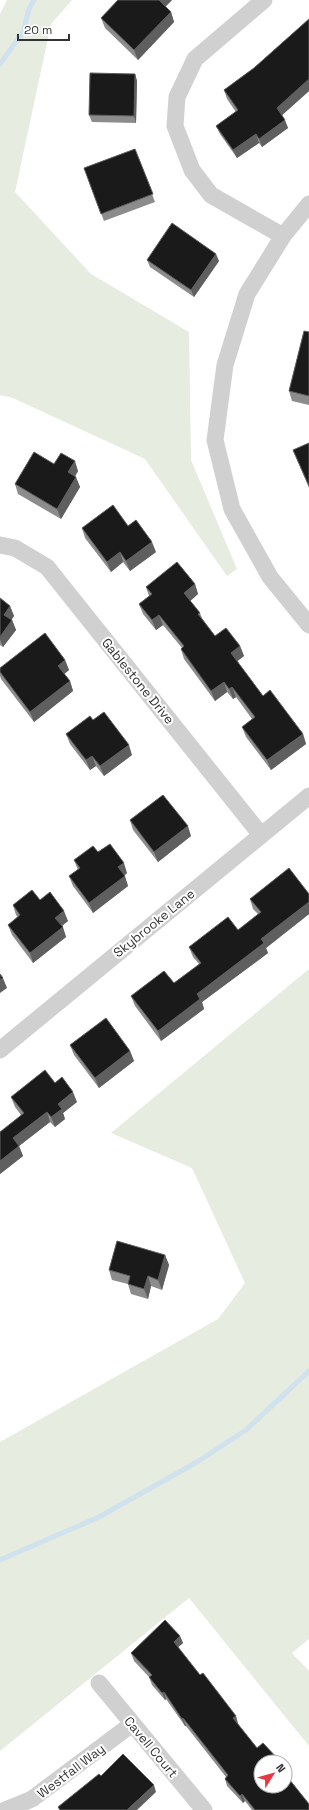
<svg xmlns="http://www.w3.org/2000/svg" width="309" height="1810" viewBox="0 0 309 1810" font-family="'Space Grotesk',sans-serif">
	<rect width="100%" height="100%" fill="#fff"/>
	<g fill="#e6ecdf">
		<polygon points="7,0 72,0 51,24 15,192 91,274 189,332 191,460 237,569 227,576 145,459 13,398 0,395 0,14"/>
		<polygon points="309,969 309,1639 292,1653 309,1671 309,1746 189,1598 0,1751 0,1442 218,1319 245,1283 192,1168 111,1133"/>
	</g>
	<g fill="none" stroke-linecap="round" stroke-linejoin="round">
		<g stroke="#cfe2ee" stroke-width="5">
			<polyline points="0,64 23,32 29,9 34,0"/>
			<polyline points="0,1560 99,1517 197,1462 246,1430 309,1371"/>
		</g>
		<g stroke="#d0d0d0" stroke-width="17">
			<polyline points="264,0 195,59 177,97 175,126 192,170 211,195 283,236"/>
			<polyline points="309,204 283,236 247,294 225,365 215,440 232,509 270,577 309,625"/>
			<polyline points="0,545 15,548 47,567 261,835"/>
			<polyline points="0,1050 309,796"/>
			<polyline points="99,1683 204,1810"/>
			<polyline points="5,1810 32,1799 132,1724"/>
		</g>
	</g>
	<g fill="#8c8c8c">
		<polygon points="172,0 165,7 171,12 174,22 138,60 105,28 101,18"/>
		<polygon points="309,19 309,91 282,115 288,128 262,147 259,143 237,158 220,134 216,126 236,112 227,99 224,90 254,68"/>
		<polygon points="135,74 137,81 136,123 92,122 89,115"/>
		<polygon points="135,149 155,202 104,221 84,168"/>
		<polygon points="147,260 219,261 194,297 150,267"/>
		<polygon points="309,332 309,405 292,401 289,391"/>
		<polygon points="309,443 309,488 293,450"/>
		<polygon points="54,464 78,471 75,476 80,487 61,519 18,494 15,484"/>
		<polygon points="82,528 156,552 130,571 123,562 111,572 85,538"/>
		<polygon points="195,584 198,594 190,601 200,613 202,618 215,636 240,646 244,656 237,661 263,696 303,734 306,744 271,770 246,737 242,727 252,719 236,697 233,699 227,692 215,701 184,659 181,649 182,648 163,625 156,630 143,614 139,604 149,596 146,587"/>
		<polygon points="0,598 10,606 14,616 11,620 12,620 16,630 3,647 0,645"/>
		<polygon points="65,660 69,670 64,674 70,681 73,691 34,722 1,679 0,676 0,668"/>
		<polygon points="93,720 132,755 104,776 96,766 90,770 70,744 66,734"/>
		<polygon points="130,820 191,836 158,862 133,830"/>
		<polygon points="98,852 127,873 124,876 128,886 93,913 73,886 69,876 78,870 74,860"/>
		<polygon points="309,894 309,914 266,948 268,953 202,1002 204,1009 161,1041 135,1006 131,996 174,983 199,964 193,957 189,947 238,930 258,914 253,909 250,899"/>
		<polygon points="40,900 68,921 62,926 66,937 33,963 12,935 8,925 18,917 16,915 13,905"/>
		<polygon points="70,1045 130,1051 134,1061 99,1088 74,1055"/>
		<polygon points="55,1083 77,1102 63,1113 65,1119 55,1127 50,1122 19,1146 23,1156 0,1174 21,1115 15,1107 11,1097"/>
		<polygon points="165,1255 169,1265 162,1290 151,1286 148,1299 131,1294 128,1284 112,1280 109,1270"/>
		<polygon points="180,1636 183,1643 178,1647 200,1675 236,1716 238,1724 257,1748 278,1759 279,1762 261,1762 309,1810 252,1810 245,1801 243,1803 227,1786 225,1779 226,1777 186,1726 185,1726 166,1699 165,1700 152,1685 149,1677 134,1661 131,1653"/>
	</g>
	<g fill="#5f5f5f">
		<polygon points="159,0 172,0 162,10"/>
		<polygon points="171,12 174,22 138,60 134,50"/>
		<polygon points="135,74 137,81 136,123 134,116"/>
		<polygon points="309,79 309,91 280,117 277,108"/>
		<polygon points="285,120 288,128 262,147 259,139"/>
		<polygon points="256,134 259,143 237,158 233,150"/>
		<polygon points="216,254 219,261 194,297 191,290"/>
		<polygon points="75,461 78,471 72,482 68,472"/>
		<polygon points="76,477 80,487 61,519 57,509"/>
		<polygon points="152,542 156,552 130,571 126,561"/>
		<polygon points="120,552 123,562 111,572 107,562"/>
		<polygon points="195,584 198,594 188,603 184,593"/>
		<polygon points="10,606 14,616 8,625 4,615"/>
		<polygon points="159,615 163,625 156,630 152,620"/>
		<polygon points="12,620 16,630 3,647 0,639 0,637"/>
		<polygon points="240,646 244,656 235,663 231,653"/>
		<polygon points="65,660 69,670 62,676 58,666"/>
		<polygon points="70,681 73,691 34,722 30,712"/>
		<polygon points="224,682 227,692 215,701 211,691"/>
		<polygon points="232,687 236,697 233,699 229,689"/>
		<polygon points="303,734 306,744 271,770 267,760"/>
		<polygon points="129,745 132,755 104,776 100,766"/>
		<polygon points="92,756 96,766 90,770 86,760"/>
		<polygon points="188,826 191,836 158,862 154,852"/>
		<polygon points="124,863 127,873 122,877 118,867"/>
		<polygon points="125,876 128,886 93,913 89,903"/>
		<polygon points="309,902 309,914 266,948 268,953 202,1002 204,1009 161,1041 158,1031 197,994 261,939"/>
		<polygon points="64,911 68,921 59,928 55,918"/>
		<polygon points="63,927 66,937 33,963 30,953"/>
		<polygon points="3,978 7,988 0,993 0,980"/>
		<polygon points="130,1051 134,1061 99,1088 95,1078"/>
		<polygon points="73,1092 77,1102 63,1113 65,1119 55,1127 51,1117 58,1104"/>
		<polygon points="47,1112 50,1122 19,1146 23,1156 0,1174 0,1161 13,1138"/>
		<polygon points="165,1255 169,1265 162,1290 158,1280"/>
		<polygon points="148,1276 151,1286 148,1299 144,1289"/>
		<polygon points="180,1636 183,1643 176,1649 174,1642"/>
		<polygon points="164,1692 166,1699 165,1700 162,1693"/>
		<polygon points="236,1716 238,1724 233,1718"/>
		<polygon points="183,1718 186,1726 185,1726 182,1719"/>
		<polygon points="154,1785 156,1792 137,1810 127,1810"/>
		<polygon points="242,1794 245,1801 243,1803 240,1796"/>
	</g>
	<g fill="#1a1a1a" stroke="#5f5f5f">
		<polygon points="118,0 159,0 171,12 134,50 101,18"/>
		<polygon points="309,19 309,79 277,108 285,120 259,139 256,134 233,150 216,126 238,110 224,90 254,68"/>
		<polygon points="90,73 135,74 134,116 89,115"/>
		<polygon points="135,149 153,194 101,214 84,168"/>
		<polygon points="172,223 216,254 191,290 147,260"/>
		<polygon points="304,331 309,332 309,396 289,391"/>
		<polygon points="309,443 309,486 293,450"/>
		<polygon points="34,452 54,464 61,453 75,461 68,472 76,477 57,509 15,484"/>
		<polygon points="113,505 128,526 136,520 152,542 126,561 120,552 107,562 82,528"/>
		<polygon points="177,562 195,584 184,593 200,613 198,614 215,636 226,628 240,646 231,653 263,696 270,690 303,734 267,760 242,727 255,717 232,687 229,689 224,682 211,691 181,649 184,646 159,615 152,620 139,604 152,594 146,587"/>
		<polygon points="0,598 10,606 4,615 12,620 0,637"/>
		<polygon points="45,633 65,660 58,666 70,681 30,712 0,672 0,668"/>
		<polygon points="104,712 129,745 100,766 92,756 86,760 66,734 90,716 93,720"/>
		<polygon points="163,795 188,826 154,852 130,820"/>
		<polygon points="110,844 124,863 118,867 125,876 89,903 69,876 80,868 74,860 93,846 98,852"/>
		<polygon points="289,868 309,894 309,902 261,939 264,943 197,994 200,999 158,1031 131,996 164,971 174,983 201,963 189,947 228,917 238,930 261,912 250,899"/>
		<polygon points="32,890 40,900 50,892 64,911 55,918 63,927 30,953 8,925 20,915 13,905"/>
		<polygon points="0,974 3,978 0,980"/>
		<polygon points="106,1018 130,1051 95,1078 70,1045"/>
		<polygon points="45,1070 55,1083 62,1077 73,1092 58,1104 62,1109 51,1117 47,1112 13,1138 19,1146 0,1161 0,1132 24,1113 11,1097"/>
		<polygon points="117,1241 165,1255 158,1280 148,1276 144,1289 128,1284 130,1276 109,1270"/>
		<polygon points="165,1620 180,1636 174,1642 200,1675 203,1673 236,1716 233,1718 257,1748 263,1743 278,1759 276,1762 261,1762 261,1786 285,1786 285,1774 309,1804 309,1810 255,1810 242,1794 240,1796 225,1779 228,1775 183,1718 182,1719 164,1692 162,1693 149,1677 152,1675 131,1653"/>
		<polygon points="123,1754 154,1785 127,1810 60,1810 58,1807 99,1774 101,1776"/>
	</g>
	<g text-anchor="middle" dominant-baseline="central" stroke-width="4" stroke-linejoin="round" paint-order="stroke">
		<g font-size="13" fill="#333" stroke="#fff">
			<text transform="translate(138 681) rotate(51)">Gablestone Drive</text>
			<text transform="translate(154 923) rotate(-39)">Skybrooke Lane</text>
			<text transform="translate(151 1747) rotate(50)">Cavell Court</text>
			<text transform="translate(71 1771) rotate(-37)">Westfall Way</text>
		</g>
	</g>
	<g transform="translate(273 1774) rotate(53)"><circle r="19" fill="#ffffff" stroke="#adadad"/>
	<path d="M0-3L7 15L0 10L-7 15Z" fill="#e63946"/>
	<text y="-6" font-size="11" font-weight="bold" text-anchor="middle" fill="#333333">N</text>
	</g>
	<path d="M18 34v6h51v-6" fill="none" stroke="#333333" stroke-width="2"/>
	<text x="24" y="34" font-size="12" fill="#333333" stroke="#ffffff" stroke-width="3" paint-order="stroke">20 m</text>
</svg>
